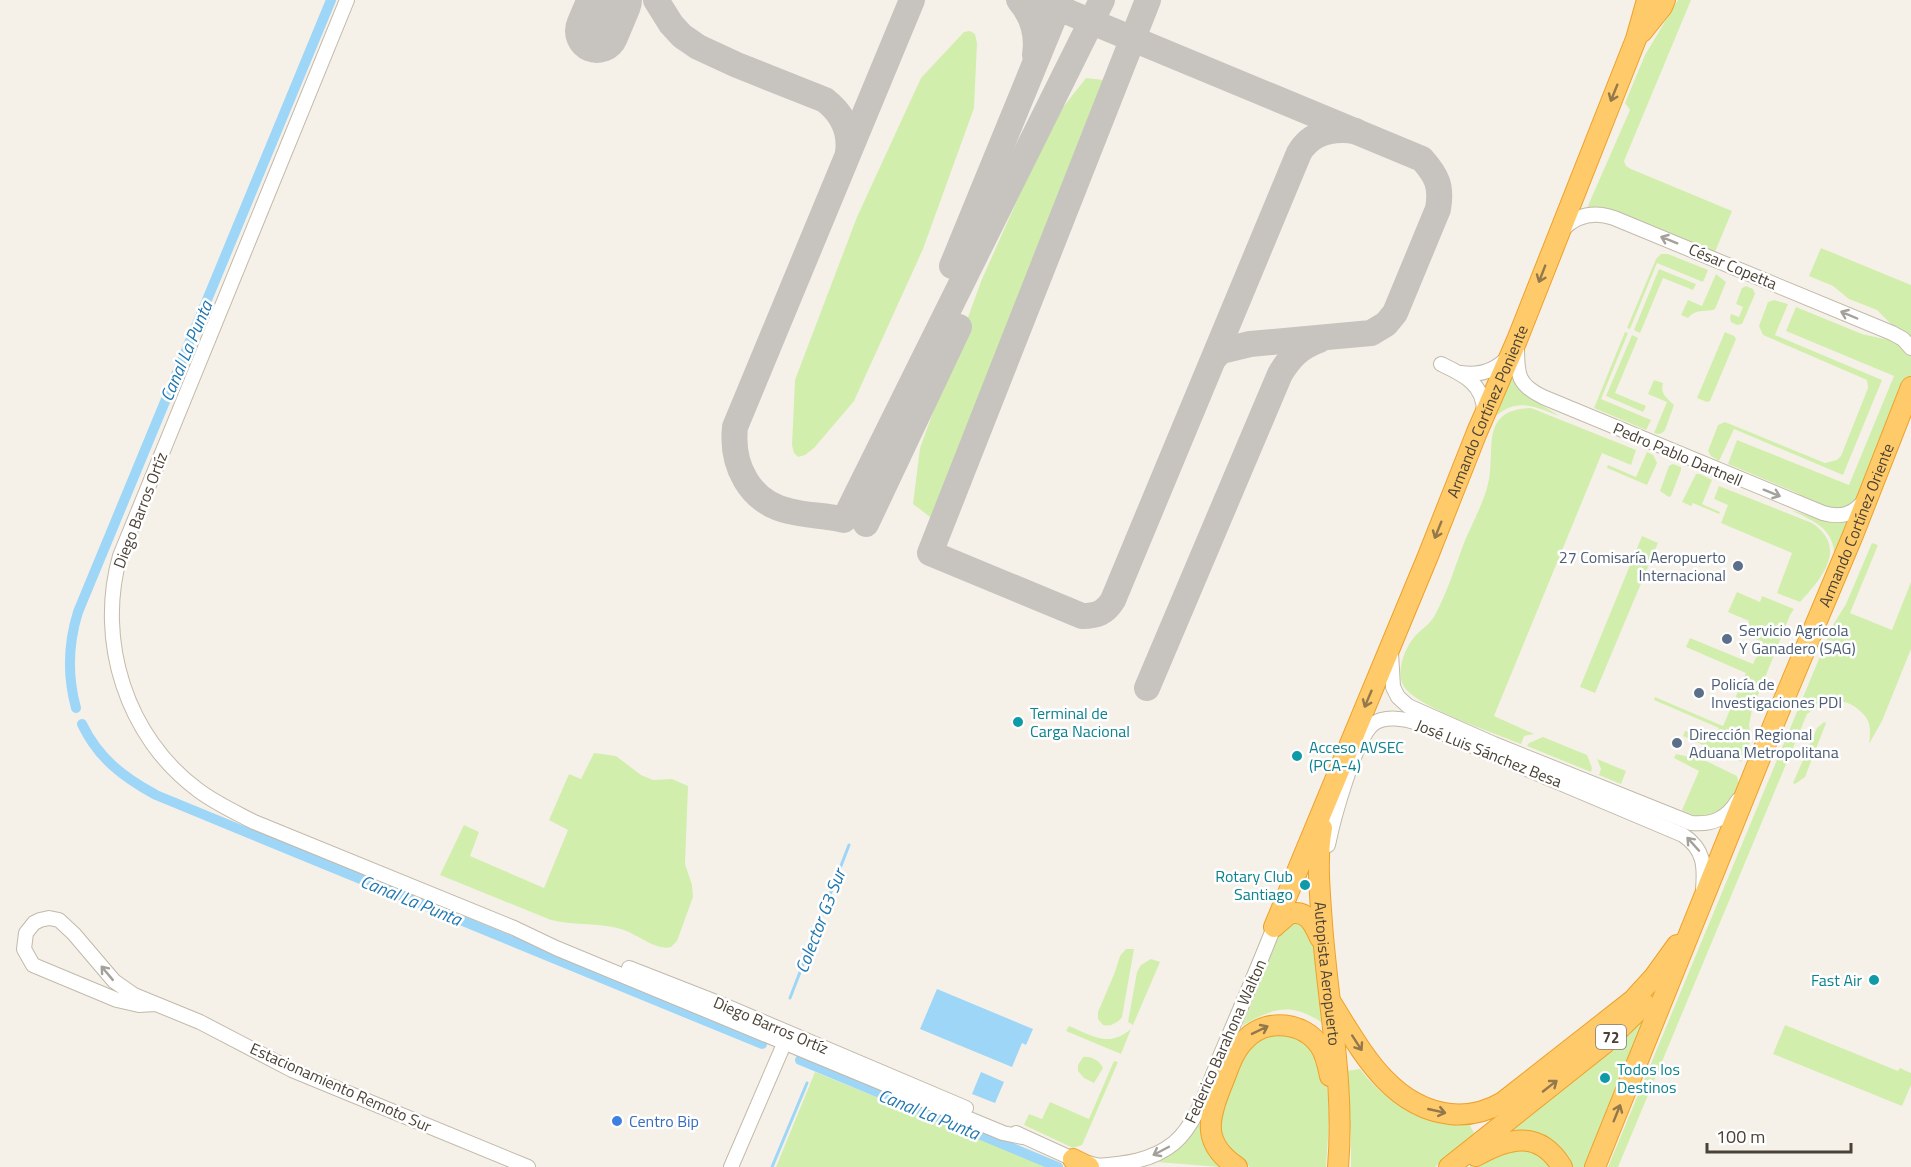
<svg xmlns="http://www.w3.org/2000/svg" width="1911" height="1167" viewBox="0 0 1911 1167" font-family="'Titillium Web',sans-serif">
	<rect width="100%" height="100%" fill="#f6f1e8"/>
	<g fill="#d2eead">
		<polygon points="1678,0 1691,0 1624,161 1626,166 1631,169 1732,211 1715,252 1651,225 1592,211 1587,208 1630,110 1625,103 1645,55"/>
		<polygon points="970,31 975,34 977,43 974,108 923,249 854,401 814,448 805,455 798,457 794,453 792,445 795,380 857,217 921,78 964,32"/>
		<polygon points="1086,78 1112,81 934,520 913,504 920,448 982,279 1053,120"/>
		<polygon points="1821,248 1911,285 1911,337 1892,325 1877,310 1849,299 1833,286 1809,276"/>
		<polygon points="1661,254 1668,254 1708,270 1703,282 1657,263 1630,329 1627,328 1656,259"/>
		<polygon points="1659,269 1696,284 1693,290 1663,278 1640,333 1634,330"/>
		<path d="M 1716,274 L 1726,282 L 1715,309 C 1705,313 1696,308 1688,318 L 1681,315 L 1688,300 L 1702,306 Z"/>
		<polygon points="1746,286 1753,289 1755,294 1742,324 1737,325 1731,322 1730,318 1731,314 1739,317 1743,307 1736,304 1742,288"/>
		<polygon points="1774,300 1788,304 1775,335 1882,380 1843,475 1734,429 1719,461 1711,456 1708,451 1718,425 1725,422 1825,463 1837,460 1841,456 1868,388 1867,380 1763,335 1759,326 1768,302"/>
		<polygon points="1796,307 1862,334 1893,341 1901,345 1911,357 1911,376 1859,503 1838,513 1815,505 1795,492 1728,464 1737,440 1849,485 1894,376 1786,331"/>
		<polygon points="1625,332 1628,333 1601,399 1651,420 1646,430 1594,408"/>
		<polygon points="1725,332 1734,336 1736,339 1710,401 1707,402 1697,398"/>
		<polygon points="1632,335 1638,338 1615,393 1646,406 1643,412 1606,396"/>
		<path d="M 1510,373 C 1518,396 1541,403 1559,416 C 1531,405 1516,397 1491,420 Z"/>
		<path d="M 1654,380 L 1663,383 C 1660,394 1667,398 1674,405 L 1665,430 C 1662,434 1659,435 1654,433 L 1667,402 L 1648,394 Z"/>
		<path d="M 1531,408 L 1636,450 L 1631,465 L 1602,453 L 1494,716 L 1534,734 L 1524,736 L 1521,744 C 1497,734 1413,706 1403,685 C 1396,670 1405,647 1416,635 C 1423,628 1431,623 1435,615 C 1448,591 1456,563 1466,538 C 1473,522 1482,505 1487,488 C 1498,453 1476,410 1531,408 Z"/>
		<polygon points="1647,452 1653,455 1657,463 1647,485 1607,468 1608,465 1636,477"/>
		<polygon points="1673,464 1681,467 1681,470 1671,496 1669,497 1660,491 1669,466"/>
		<polygon points="1696,474 1700,474 1712,480 1702,504 1720,512 1719,514 1693,503 1691,506 1682,502"/>
		<path d="M 1719,486 L 1812,523 C 1849,548 1821,579 1800,602 L 1777,593 L 1792,553 L 1721,523 L 1728,505 L 1714,499 Z"/>
		<path d="M 1791,510 L 1833,523 L 1850,521 L 1834,564 C 1837,530 1818,523 1791,510 Z"/>
		<polygon points="1642,536 1658,543 1595,693 1580,687"/>
		<path d="M 1872,543 L 1878,545 L 1850,613 L 1892,630 L 1911,582 L 1911,649 L 1882,721 L 1869,744 C 1870,736 1871,728 1868,721 C 1866,716 1862,713 1859,710 C 1843,695 1823,702 1807,714 L 1618,1167 L 1608,1167 L 1833,625 L 1846,604 Z"/>
		<polygon points="1737,592 1760,602 1762,596 1794,609 1790,615 1752,710 1749,725 1751,740 1741,762 1683,736 1685,731 1715,737 1719,728 1654,700 1655,697 1723,726 1746,673 1686,647 1690,638 1753,664 1763,642 1744,634 1749,621 1728,612"/>
		<polygon points="1824,722 1826,723 1805,777 1795,784 1793,783 1817,728"/>
		<polygon points="1543,737 1587,755 1592,768 1591,772 1527,746 1529,743"/>
		<path d="M 594,753 L 616,756 L 641,775 L 653,780 L 672,779 L 688,786 L 685,864 L 692,885 L 693,897 L 677,941 L 671,947 C 657,951 638,935 624,930 C 601,922 575,926 551,920 L 440,875 L 464,825 L 479,832 L 470,856 L 544,888 L 568,830 L 549,820 L 569,774 L 581,779 Z"/>
		<path d="M 1676,754 L 1704,760 L 1737,776 L 1739,784 C 1725,810 1714,827 1682,810 L 1699,771 L 1674,758 Z"/>
		<polygon points="1597,759 1626,771 1621,784 1599,775 1601,769"/>
		<path d="M 1292,922 L 1300,922 L 1316,945 L 1324,1024 C 1292,1002 1274,1007 1242,1026 L 1276,942 L 1282,931 Z"/>
		<path d="M 1126,949 L 1134,949 L 1122,1017 C 1118,1023 1110,1027 1103,1025 L 1098,1019 L 1098,1012 L 1115,972 L 1120,956 Z"/>
		<polygon points="1151,959 1160,962 1133,1025 1128,1022 1137,972 1141,965"/>
		<polygon points="1653,1009 1586,1167 1569,1167 1500,1137"/>
		<polygon points="1785,1025 1898,1071 1900,1068 1911,1073 1911,1085 1902,1106 1773,1054"/>
		<path d="M 1069,1026 C 1093,1036 1108,1048 1131,1029 L 1121,1054 L 1066,1031 Z"/>
		<path d="M 1275,1030 C 1284,1034 1298,1036 1305,1042 C 1337,1068 1328,1131 1326,1167 L 1250,1167 L 1238,1159 L 1221,1138 L 1218,1119 L 1248,1042 Z"/>
		<path d="M 1083,1057 C 1091,1056 1099,1060 1103,1068 L 1094,1083 L 1084,1078 L 1078,1071 L 1078,1065 Z"/>
		<polygon points="1114,1061 1118,1062 1082,1145 1073,1148 1024,1125 1029,1114 1042,1119 1050,1102 1089,1119"/>
		<path d="M 1360,1069 C 1388,1106 1422,1121 1468,1122 L 1474,1133 L 1435,1167 L 1351,1167 L 1351,1137 L 1346,1071 Z"/>
		<polygon points="815,1072 1048,1167 776,1167"/>
		<path d="M 1204,1113 L 1220,1167 L 1156,1162 L 1156,1160 C 1179,1151 1194,1137 1204,1113 Z"/>
		<polygon points="1510,1147 1541,1153 1554,1167 1469,1167 1483,1157"/>
	</g>
	<g fill="#9ed6f8">
		<polygon points="937,989 1033,1029 1026,1045 1022,1043 1012,1067 920,1029"/>
		<polygon points="981,1072 1004,1082 995,1103 972,1094"/>
	</g>
	<g fill="none" stroke-linecap="round" stroke-linejoin="round">
		<g stroke="#9ed6f8" stroke-width="3">
			<polyline points="790,998 849,845"/>
			<polyline points="772,1167 807,1083"/>
		</g>
		<g stroke="#9ed6f8" stroke-width="10">
			<path d="M 76,708 C 67,675 68,644 78,612 L 331,0"/>
			<path d="M 82,724 C 98,758 123,777 156,795 L 762,1044"/>
			<polyline points="800,1060 1058,1167"/>
		</g>
		<g stroke="#c7c4c0" stroke-width="26">
			<path d="M 656,0 L 671,24 L 682,36 L 698,47 L 737,65 L 825,100 C 843,114 851,131 848,153"/>
			<path d="M 912,0 L 735,427 C 731,465 749,502 789,511 C 807,516 826,515 844,520 L 1102,0"/>
			<path d="M 1019,0 C 1032,15 1038,35 1035,55"/>
			<path d="M 1039,0 L 1422,159 C 1437,176 1442,186 1438,209 L 1395,313 L 1386,324 L 1371,333 L 1250,344 L 1221,351 L 1215,357"/>
			<path d="M 1148,0 L 930,553 L 1082,616 C 1097,616 1105,613 1113,600 L 1299,153 C 1311,132 1333,128 1355,131"/>
			<polyline points="952,266 1061,0"/>
			<polyline points="861,489 858,508 866,524 959,327"/>
			<path d="M 1147,688 L 1280,374 C 1290,357 1300,347 1319,340"/>
		</g>
		<polyline stroke="#c7c4c0" stroke-width="64" points="597,31 610,0"/>
		<g stroke="#c2b9a9" stroke-width="16">
			<g id="minor">
				<path d="M 347,0 L 120,556 C 96,640 126,737 198,790 C 215,803 235,812 254,822 L 514,928 L 556,948 L 1003,1133 L 1022,1137"/>
				<path d="M 1563,229 C 1577,215 1594,211 1614,218 L 1892,333 L 1903,339 L 1911,348"/>
				<path d="M 1517,348 C 1517,375 1518,385 1543,397 L 1823,513 C 1840,518 1852,515 1863,502"/>
				<path d="M 1441,364 C 1464,375 1484,384 1484,412"/>
				<path d="M 1461,373 C 1480,376 1495,371 1508,357"/>
				<path d="M 1391,653 L 1393,687 L 1398,697 L 1408,706 L 1494,744 L 1691,823 C 1712,825 1727,819 1738,800"/>
				<path d="M 1328,845 C 1333,820 1355,739 1373,724 C 1385,715 1406,719 1418,723 L 1683,835 C 1704,849 1705,866 1703,889"/>
				<polyline points="629,968 721,1004 966,1108"/>
				<polyline points="155,1004 139,1005 117,1000 33,965 24,949 26,933 34,923 40,920 49,918 59,920 74,934 114,981 134,995 200,1022 292,1070 528,1167"/>
				<polyline points="1016,1133 1073,1159 1103,1167"/>
				<path d="M 1096,1166 C 1124,1164 1152,1161 1174,1143 C 1197,1124 1210,1081 1221,1054 C 1239,1012 1257,970 1274,927"/>
				<polyline points="731,1167 787,1037"/>
			</g>
		</g>
		<g stroke="#eea129" stroke-width="22">
			<g id="highway">
				<polyline points="1642,32 1662,7 1665,0"/>
				<path id="s1" d="M 1322,828 C 1316,859 1320,893 1322,924 C 1328,1005 1345,1085 1338,1167"/>
				<path d="M 1275,926 L 1289,914 C 1307,909 1314,924 1320,938"/>
				<path id="s2" d="M 1274,927 L 1428,556 L 1477,432 L 1517,340 L 1636,39 L 1647,0"/>
				<path d="M 1330,1001 C 1360,1048 1389,1107 1450,1114 C 1469,1116 1486,1112 1503,1102 L 1633,1000 L 1654,977 L 1677,945"/>
				<path d="M 1476,1156 C 1508,1138 1539,1129 1562,1167"/>
				<polyline points="1073,1159 1089,1167"/>
				<path d="M 1237,1167 C 1201,1143 1208,1118 1223,1082 C 1229,1067 1234,1049 1247,1038 C 1267,1018 1304,1022 1320,1046 C 1326,1055 1328,1066 1330,1076"/>
				<polyline points="1449,1167 1604,1044 1645,1004"/>
				<path id="s3" d="M 1595,1167 L 1775,721 L 1853,535 L 1911,387"/>
			</g>
		</g>
		<use href="#minor" stroke="#fff" stroke-width="14"/>
		<use href="#highway" stroke="#ffca6a" stroke-width="20"/>
	</g>
	<defs><path id="oneway-shaft" d="M-6 0H5M1.5-3L5.5 0L1.5 3" fill="none" stroke-width="1.6" stroke-linecap="round" stroke-linejoin="round" transform="scale(1.5)"/></defs>
	<g stroke="#92784b">
		<use href="#oneway-shaft" transform="translate(1614 93) rotate(112)"/>
		<use href="#oneway-shaft" transform="translate(1542 274) rotate(111)"/>
		<use href="#oneway-shaft" transform="translate(1438 530) rotate(112)"/>
		<use href="#oneway-shaft" transform="translate(1368 699) rotate(113)"/>
		<use href="#oneway-shaft" transform="translate(1260 1030) rotate(-26)"/>
		<use href="#oneway-shaft" transform="translate(1357 1043) rotate(57)"/>
		<use href="#oneway-shaft" transform="translate(1550 1086) rotate(-38)"/>
		<use href="#oneway-shaft" transform="translate(1437 1111) rotate(13)"/>
		<use href="#oneway-shaft" transform="translate(1617 1113) rotate(-68)"/>
	</g>
	<g stroke="#a4a09a">
		<use href="#oneway-shaft" transform="translate(1669 240) rotate(-158)"/>
		<use href="#oneway-shaft" transform="translate(1849 315) rotate(-157)"/>
		<use href="#oneway-shaft" transform="translate(1772 493) rotate(22)"/>
		<use href="#oneway-shaft" transform="translate(1693 844) rotate(-132)"/>
		<use href="#oneway-shaft" transform="translate(107 973) rotate(-130)"/>
		<use href="#oneway-shaft" transform="translate(1161 1151) rotate(152)"/>
	</g>
	<g fill="#5c6f8a" stroke="#fff" stroke-width="2">
		<circle cx="1738" cy="566" r="6"/>
		<circle cx="1727" cy="639" r="6"/>
		<circle cx="1699" cy="693" r="6"/>
		<circle cx="1677" cy="743" r="6"/>
	</g>
	<g fill="#0f9aa8" stroke="#fff" stroke-width="2">
		<circle cx="1018" cy="722" r="6"/>
		<circle cx="1297" cy="756" r="6"/>
		<circle cx="1305" cy="885" r="6"/>
		<circle cx="1874" cy="980" r="6"/>
		<circle cx="1605" cy="1078" r="6"/>
	</g>
	<circle fill="#3f7fe0" stroke="#fff" stroke-width="2" cx="617" cy="1121" r="6"/>
	<g text-anchor="middle" dominant-baseline="central" stroke-width="5" stroke-linejoin="round" paint-order="stroke">
		<rect fill="#fff" stroke="#807b72" stroke-width="1.5" x="1596" y="1025" width="30" height="24" rx="4.5"/>
		<g font-size="15" font-weight="bold" fill="#4a4236">
			<text x="1611" y="1037">72</text>
		</g>
		<g font-size="16" fill="#4a4236" stroke="#fff">
			<text transform="translate(1733 266) rotate(23)">César Copetta</text>
			<text stroke="none"><textPath href="#s2" startOffset="558">Armando Cortínez Poniente</textPath></text>
			<text transform="translate(1678 454) rotate(23)">Pedro Pablo Dartnell</text>
			<text transform="translate(140 510) rotate(-69)">Diego Barros Ortíz</text>
			<text stroke="none"><textPath href="#s3" startOffset="693">Armando Cortínez Oriente</textPath></text>
			<text transform="translate(1489 753) rotate(22)">José Luis Sánchez Besa</text>
			<text stroke="none"><textPath href="#s1" startOffset="146">Autopista Aeropuerto</textPath></text>
			<text transform="translate(771 1025) rotate(23)">Diego Barros Ortíz</text>
			<text transform="translate(1225 1041) rotate(-66)">Federico Barahona Walton</text>
			<text transform="translate(341 1087) rotate(24)">Estacionamiento Remoto Sur</text>
		</g>
		<g font-size="16" fill="#4e5e75" stroke="#fff" text-anchor="start">
			<text x="1726" y="557" text-anchor="end">27 Comisaría Aeropuerto<tspan x="1726" dy="18">Internacional</tspan></text>
			<text x="1739" y="630">Servicio Agrícola<tspan x="1739" dy="18">Y Ganadero (SAG)</tspan></text>
			<text x="1711" y="684">Policía de<tspan x="1711" dy="18">Investigaciones PDI</tspan></text>
			<text x="1689" y="734">Dirección Regional<tspan x="1689" dy="18">Aduana Metropolitana</tspan></text>
		</g>
		<g font-size="16" fill="#0d838f" stroke="#fff" text-anchor="start">
			<text x="1030" y="713">Terminal de<tspan x="1030" dy="18">Carga Nacional</tspan></text>
			<text x="1309" y="747">Acceso AVSEC<tspan x="1309" dy="18">(PCA-4)</tspan></text>
			<text x="1293" y="876" text-anchor="end">Rotary Club<tspan x="1293" dy="18">Santiago</tspan></text>
			<text x="1862" y="980" text-anchor="end">Fast Air</text>
			<text x="1617" y="1069">Todos los<tspan x="1617" dy="18">Destinos</tspan></text>
		</g>
		<g font-size="16" fill="#366cbe" stroke="#fff" text-anchor="start">
			<text x="629" y="1121">Centro Bip</text>
		</g>
		<g font-size="18" font-style="italic" fill="#2078b1" stroke="#fff">
			<text transform="translate(186 351) rotate(-67)">Canal La Punta</text>
			<text transform="translate(411 900) rotate(22)">Canal La Punta</text>
			<text transform="translate(820 921) rotate(-69)">Colector G3 Sur</text>
			<text transform="translate(929 1114) rotate(22)">Canal La Punta</text>
		</g>
	</g>
	<path d="M1707 1143v9h144v-9" fill="none" stroke="#4a4236" stroke-width="3"/>
	<text x="1716" y="1143" font-size="18" fill="#4a4236" stroke="#ffffff" stroke-width="4.5" paint-order="stroke">100 m</text>
</svg>
